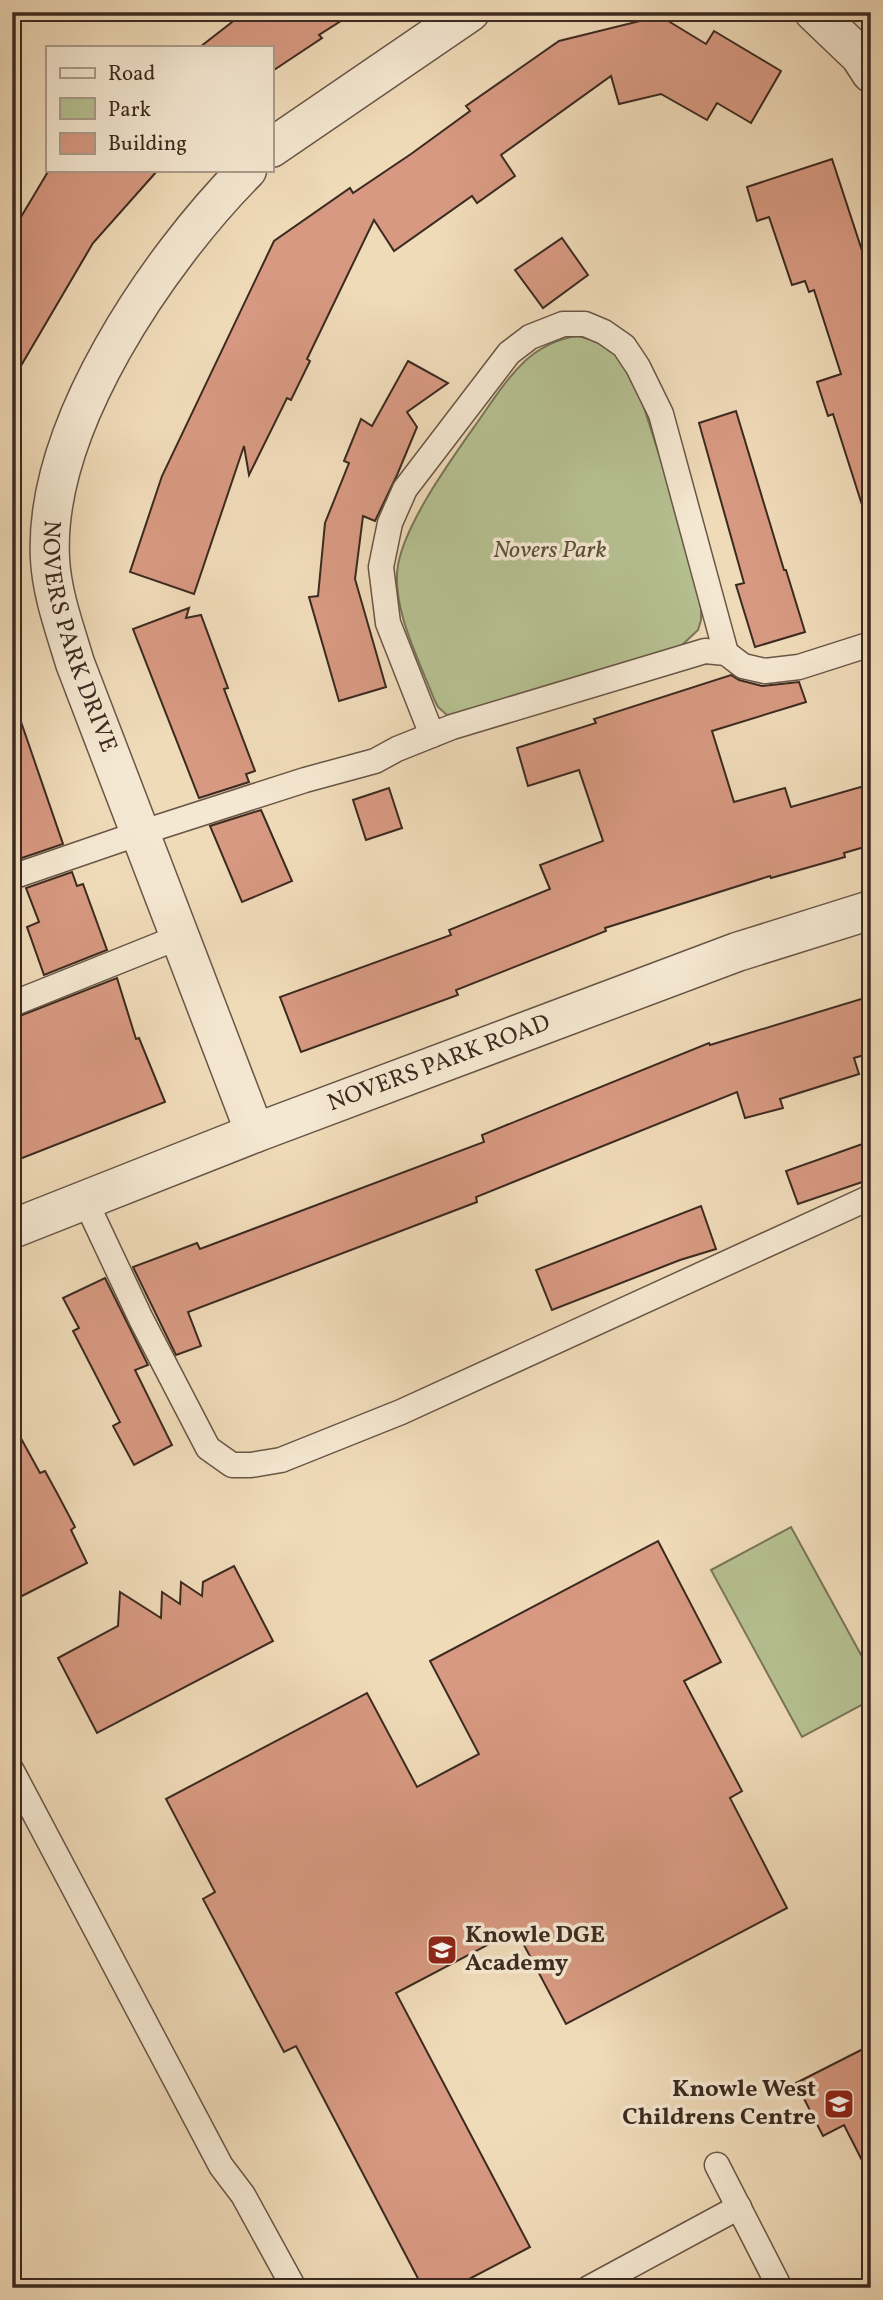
<svg xmlns="http://www.w3.org/2000/svg" width="883" height="2300" viewBox="0 0 883 2300" font-family="Vollkorn,serif">
	<rect width="100%" height="100%" fill="#f0dbb9"/>
	<filter id="stains"><feTurbulence type="fractalNoise" baseFrequency=".00286" numOctaves="4"/><feColorMatrix values="0 0 0 0 .2 0 0 0 0 .09 0 0 0 0 .02 0 0 0 .5 -.17"/></filter>
	<radialGradient id="worn" r=".72"><stop offset=".6" stop-color="#630" stop-opacity="0"/><stop offset="1" stop-color="#630" stop-opacity=".3"/></radialGradient>
	<g fill="#b6c192" stroke="#797659" stroke-width="2">
		<path d="M 578,336 L 596,341 L 615,354 L 622,361 L 640,395 L 686,539 L 701,608 L 701,620 L 698,630 L 681,646 L 449,717 L 438,707 L 434,699 C 419,660 391,607 398,565 C 406,521 453,457 479,420 C 493,400 507,378 525,361 C 539,348 559,338 578,336 Z"/>
		<polygon points="791,1527 871,1673 871,1700 802,1737 711,1570"/>
	</g>
	<g fill="#d79981" stroke="#3c2a20" stroke-width="2">
		<polygon points="245,12 355,12 319,35 322,38 271,72 271,47 200,47"/>
		<polygon points="660,16 706,44 714,31 781,71 751,123 717,103 707,120 661,94 619,104 611,76 501,155 515,176 477,203 472,196 394,251 374,220 307,359 310,361 291,400 287,398 249,475 244,446 194,594 130,572 162,476 274,241 350,188 353,193 411,154 470,111 466,106 559,41"/>
		<polygon points="832,159 871,278 871,507 863,508 833,414 828,416 817,382 841,374 814,290 809,292 805,281 792,285 769,217 757,221 747,187"/>
		<polygon points="49,170 158,170 93,243 12,381 12,232"/>
		<polygon points="562,238 588,275 543,308 515,270"/>
		<polygon points="408,361 448,383 407,412 417,427 397,475 375,521 363,516 355,579 386,687 339,701 309,597 318,596 325,523 349,463 344,461 361,419 372,426"/>
		<polygon points="736,411 784,570 786,570 805,632 755,647 736,585 744,583 699,423"/>
		<polygon points="189,608 186,618 201,615 228,688 224,689 255,771 246,774 249,782 199,798 133,629"/>
		<polygon points="731,675 739,680 762,686 799,682 806,702 712,731 734,802 785,788 791,807 871,784 871,845 844,853 845,857 771,878 770,876 605,928 606,931 456,990 458,995 301,1052 280,997 451,935 449,930 550,889 540,865 603,841 579,770 528,786 517,748 596,723 594,719"/>
		<polygon points="19,716 63,844 16,860 12,848 12,717"/>
		<polygon points="389,788 402,828 366,840 353,800"/>
		<polygon points="261,810 292,881 242,902 210,826"/>
		<polygon points="72,872 77,886 83,884 107,950 44,975 27,927 39,922 26,888"/>
		<polygon points="117,978 136,1039 139,1038 165,1102 12,1162 12,1019"/>
		<polygon points="871,996 871,1053 854,1058 859,1074 780,1099 783,1108 745,1118 737,1092 476,1197 477,1202 188,1312 201,1346 176,1355 133,1267 197,1243 200,1249 484,1142 482,1135 709,1043 710,1045"/>
		<polygon points="871,1141 871,1179 798,1204 786,1171"/>
		<polygon points="701,1206 716,1249 680,1260 552,1310 536,1270"/>
		<polygon points="105,1278 148,1365 135,1370 172,1445 134,1465 113,1426 120,1422 73,1331 79,1328 63,1298"/>
		<polygon points="12,1422 40,1473 45,1471 57,1493 75,1527 71,1530 87,1563 12,1601"/>
		<polygon points="658,1541 721,1662 684,1681 742,1791 730,1798 787,1908 566,2024 516,1930 396,1993 530,2247 452,2288 423,2288 296,2046 284,2052 203,1899 215,1892 166,1799 367,1693 417,1787 479,1754 430,1661"/>
		<polygon points="234,1566 273,1641 97,1733 58,1658 118,1626 120,1592 161,1618 162,1592 180,1604 181,1582 202,1596 203,1582"/>
		<polygon points="871,2045 871,2178 844,2125 823,2136 796,2083"/>
	</g>
	<g fill="none" stroke-linecap="round" stroke-linejoin="round">
		<g stroke="#695646" stroke-width="27">
			<g id="service">
				<polyline points="432,735 388,623 381,567 390,523 405,489 509,353 530,337 563,324 585,324 604,332 624,346 638,367 661,414 726,653"/>
				<polyline points="12,877 140,833 305,780 375,761 397,749 452,727 705,651 726,653 743,666 765,671 799,667 871,644"/>
				<polyline points="12,1004 179,937"/>
				<polyline points="85,1200 141,1319 208,1448 232,1465 251,1465 281,1460 401,1412 871,1197"/>
				<polyline points="12,1771 221,2166 243,2195 294,2288"/>
				<polyline points="717,2165 780,2288"/>
				<polyline points="589,2288 739,2207"/>
			</g>
		</g>
		<g stroke="#695646" stroke-width="41">
			<g id="minor">
				<polyline points="814,12 860,56 871,73"/>
				<polyline points="271,148 470,12"/>
				<path id="s1" d="M 247,170 C 158,260 43,427 50,559 C 52,595 65,629 75,663 L 255,1133"/>
				<path id="s2" d="M 12,1229 L 255,1133 L 737,952 L 871,910"/>
			</g>
		</g>
		<use href="#service" stroke="#f5e8d2" stroke-width="24"/>
		<use href="#minor" stroke="#f5e8d2" stroke-width="38"/>
	</g>
	<defs>
		<g id="school-square" transform="scale(1.575)"><rect x="-9" y="-9" width="18" height="18" rx="4" fill="#8f2418" stroke="#f5e8d2"/><path d="M0-5L7-2L0 1L-7-2ZM-4 1L0 2.5L4 1V4Q0 6-4 4Z" fill="#fff"/></g>
	</defs>
	<g fill-rule="evenodd">
		<use href="#school-square" x="442" y="1950"/>
		<use href="#school-square" x="839" y="2104"/>
	</g>
	<g text-anchor="middle" dominant-baseline="central" stroke-width="7" stroke-linejoin="round" paint-order="stroke">
		<g font-size="24" font-style="italic" fill="#5a503c" stroke="#f5e8d2">
			<text x="550" y="551">Novers Park</text>
		</g>
		<g font-size="24" fill="#3c2a20" stroke="#f5e8d2">
			<text stroke="none"><textPath href="#s1" startOffset="528">NOVERS PARK DRIVE</textPath></text>
			<text stroke="none"><textPath href="#s2" startOffset="458">NOVERS PARK ROAD</textPath></text>
		</g>
		<g font-size="24" font-weight="bold" fill="#3c2a20" stroke="#f5e8d2" text-anchor="start">
			<text x="465" y="1936">Knowle DGE<tspan x="465" dy="28">Academy</tspan></text>
			<text x="816" y="2090" text-anchor="end">Knowle West<tspan x="816" dy="28">Childrens Centre</tspan></text>
		</g>
	</g>
	<rect width="883" height="2300" fill="none" stroke="#f0dbb9" stroke-width="42"/>
	<rect x="14" y="14" width="855" height="2272" fill="none" stroke="#3c2a20" stroke-width="3.5"/>
	<rect x="21" y="21" width="841" height="2258" fill="none" stroke="#3c2a20" stroke-width="2"/>
	<rect x="46" y="46" width="228" height="126" fill="#f5e8d2" stroke="#ab9c8b" stroke-width="2"/>
	<rect x="60" y="68" width="35" height="10" fill="#f5e8d2" stroke="#ab9c8b" stroke-width="2"/>
	<text x="108" y="80" font-size="21" fill="#3c2a20">Road</text>
	<rect x="60" y="98" width="35" height="21" fill="#b6c192" stroke="#ab9c8b" stroke-width="2"/>
	<text x="108" y="116" font-size="21" fill="#3c2a20">Park</text>
	<rect x="60" y="133" width="35" height="21" fill="#d79981" stroke="#ab9c8b" stroke-width="2"/>
	<text x="108" y="150" font-size="21" fill="#3c2a20">Building</text>
	<rect width="100%" height="100%" filter="url(#stains)"/>
	<rect width="100%" height="100%" fill="url(#worn)"/>
</svg>
